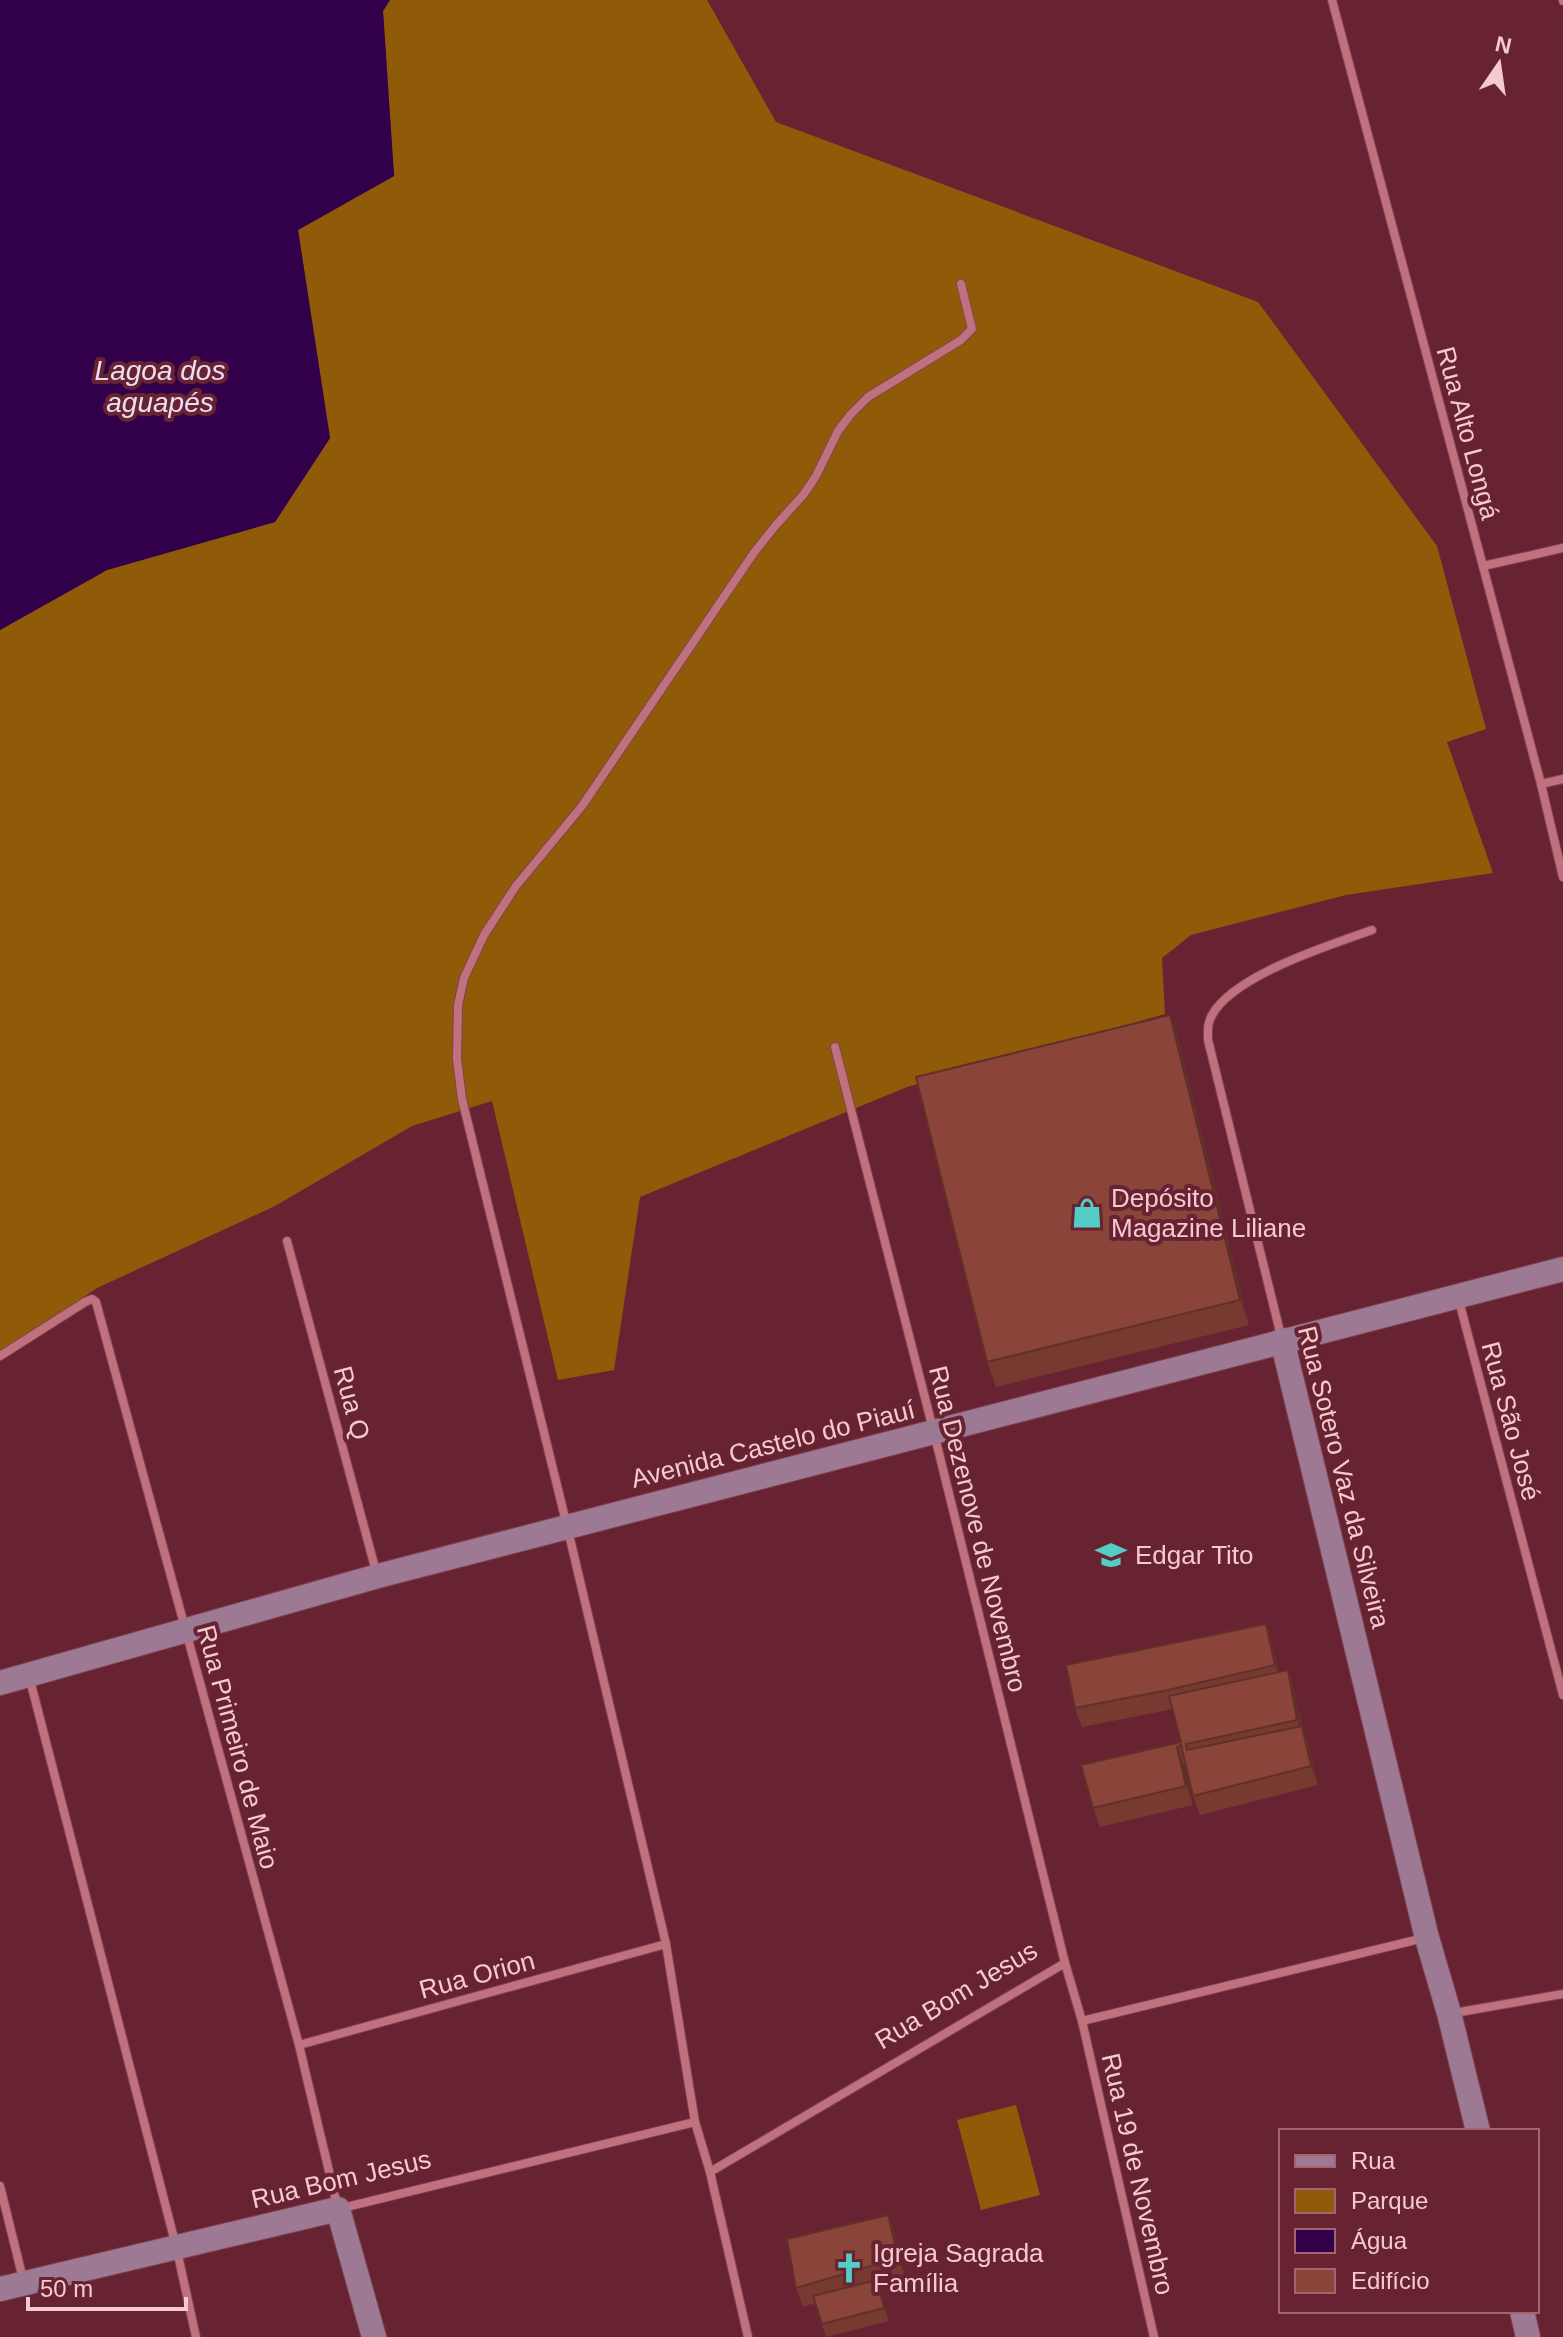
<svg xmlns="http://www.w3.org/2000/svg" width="1563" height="2337" viewBox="0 0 1563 2337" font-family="Arial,sans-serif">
	<rect width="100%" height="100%" fill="#672332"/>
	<g fill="#8f5b08">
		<polygon points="390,0 707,0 776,122 1258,302 1437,546 1486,729 1447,742 1493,873 1346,895 1191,935 1162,958 1165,1014 907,1087 640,1197 614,1370 558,1380 492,1101 412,1126 275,1206 97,1288 0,1354 0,630 107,570 275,522 330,438 298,230 394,176 383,11"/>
		<polygon points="1016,2105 1040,2195 981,2210 957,2120"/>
	</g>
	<polygon fill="#32004a" points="0,0 390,0 383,11 394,176 298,230 330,438 275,522 107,570 0,630"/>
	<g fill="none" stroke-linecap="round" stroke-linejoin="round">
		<g stroke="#804353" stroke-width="10">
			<g id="street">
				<polyline points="1332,0 1541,784 1563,877"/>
				<polyline points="1563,0 1563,1"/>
				<polyline points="1483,566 1563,548"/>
				<polyline points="1541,784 1563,779"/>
				<polyline points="835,1047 934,1433 1065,1963 1082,2021 1154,2337"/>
				<polyline points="287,1241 377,1575"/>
				<polyline points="1459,1301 1563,1695"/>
				<path d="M 1281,1336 L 1208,1040 C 1208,1031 1207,1024 1212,1015 C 1234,975 1330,945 1372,930"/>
				<polyline points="0,1356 85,1302 92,1299 96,1302 299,2045 338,2209 695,2122"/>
				<polyline points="29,1676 176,2246 196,2337"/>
				<polyline points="1454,2013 1563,1994"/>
				<polyline points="1082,2021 1424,1938"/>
				<polyline points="299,2045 666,1944"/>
				<polyline points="710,2172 1065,1963"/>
				<polyline points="0,2186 23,2279"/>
				<polyline points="748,2337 710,2172 695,2122 666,1944 567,1526 462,1099 457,1059 458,1005 464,978 484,935 516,886 582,806 753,554 776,525 804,494 816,476 838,431 851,414 868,397 961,340 972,329 961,284"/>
			</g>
		</g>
		<g stroke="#804353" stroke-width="26">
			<g id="secondary">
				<polyline points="1282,1340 1427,1938 1449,2013 1478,2131"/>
				<polyline points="0,1683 378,1576 1563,1269"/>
				<polyline points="0,2289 338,2209 374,2337"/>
				<polyline points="1522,2311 1528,2337"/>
			</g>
		</g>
		<use href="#street" stroke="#bf717d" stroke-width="8"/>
		<use href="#secondary" stroke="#9e7994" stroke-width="24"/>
	</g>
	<g fill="#773a31">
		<polygon points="1179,1040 1249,1325 996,1387 987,1362"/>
		<polygon points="1266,1624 1272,1643 1279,1672 1288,1670 1294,1689 1302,1726 1309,1745 1318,1785 1200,1815 1193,1796 1186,1765 1184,1766 1193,1805 1100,1827 1093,1808 1181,1742 1173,1709 1082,1727 1075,1708"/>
		<polygon points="888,2215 895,2234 905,2277 879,2285 889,2321 826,2337 815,2303 803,2307 796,2288"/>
	</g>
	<g fill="#613028">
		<polygon points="1170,1015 1179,1040 1249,1325 1240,1300"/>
		<polygon points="1266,1624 1272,1643 1281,1684 1275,1665"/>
		<polygon points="1288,1670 1294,1689 1304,1739 1297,1720"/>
		<polygon points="1302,1726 1309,1745 1318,1785 1311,1766"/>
		<polygon points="1177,1747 1184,1766 1193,1805 1186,1786"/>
		<polygon points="888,2215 895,2234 905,2277 898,2258"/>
		<polygon points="877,2280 882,2293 889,2321 884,2308"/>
	</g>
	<g fill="#8a4439" stroke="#613028" stroke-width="2">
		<polygon points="1170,1015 1240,1300 987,1362 916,1077"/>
		<polygon points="1266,1624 1275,1665 1168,1690 1075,1708 1066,1665"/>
		<polygon points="1288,1670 1297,1720 1186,1744 1187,1750 1302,1726 1311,1766 1193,1796 1181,1745 1177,1747 1186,1786 1093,1808 1081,1765 1181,1742 1169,1696"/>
		<polygon points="888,2215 898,2258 796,2288 787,2239"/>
		<polygon points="877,2280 884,2308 822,2324 813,2296"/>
	</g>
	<defs>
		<g id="shop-bare" transform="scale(2.4)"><path d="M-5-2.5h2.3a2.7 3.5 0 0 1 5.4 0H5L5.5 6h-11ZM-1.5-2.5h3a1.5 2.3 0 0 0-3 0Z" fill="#54cdc7" stroke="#672332" stroke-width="2.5" paint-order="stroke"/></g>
		<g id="school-bare" transform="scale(2.4)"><path d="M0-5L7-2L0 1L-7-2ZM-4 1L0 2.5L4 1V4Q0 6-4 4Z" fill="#54cdc7" stroke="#672332" stroke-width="2.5" paint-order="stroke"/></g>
		<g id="church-bare" transform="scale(2.4)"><path d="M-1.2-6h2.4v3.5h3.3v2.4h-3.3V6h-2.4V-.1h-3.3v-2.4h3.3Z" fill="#54cdc7" stroke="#672332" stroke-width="2.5" paint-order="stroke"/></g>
	</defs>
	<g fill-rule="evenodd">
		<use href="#shop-bare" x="1087" y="1213"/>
		<use href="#school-bare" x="1111" y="1555"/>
		<use href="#church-bare" x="849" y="2268"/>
	</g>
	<g text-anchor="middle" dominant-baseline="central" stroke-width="8" stroke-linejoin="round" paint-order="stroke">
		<g font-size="26" fill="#f5c9ce" stroke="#672332">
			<text transform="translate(1468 433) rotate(75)">Rua Alto Longá</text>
			<text transform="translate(352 1403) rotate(75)">Rua Q</text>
			<text transform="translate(1511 1421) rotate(75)">Rua São José</text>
			<text transform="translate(773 1444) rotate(-14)">Avenida Castelo do Piauí</text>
			<text transform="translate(1344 1477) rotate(76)">Rua Sotero Vaz da Silveira</text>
			<text transform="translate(978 1529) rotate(76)">Rua Dezenove de Novembro</text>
			<text transform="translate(238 1747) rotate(75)">Rua Primeiro de Maio</text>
			<text transform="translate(477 1975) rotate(-15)">Rua Orion</text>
			<text transform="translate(956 1995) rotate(-31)">Rua Bom Jesus</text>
			<text transform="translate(1138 2174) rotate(77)">Rua 19 de Novembro</text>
			<text transform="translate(341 2179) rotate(-13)">Rua Bom Jesus</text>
		</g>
		<g font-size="26" fill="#f5c9ce" stroke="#672332" text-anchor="start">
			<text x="1111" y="1198">Depósito<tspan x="1111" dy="30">Magazine Liliane</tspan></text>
			<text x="1135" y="1555">Edgar Tito</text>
			<text x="873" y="2253">Igreja Sagrada<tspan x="873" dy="30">Família</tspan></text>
		</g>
		<g font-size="28" font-style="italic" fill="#eadef3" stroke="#672332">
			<text x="160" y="370">Lagoa dos<tspan x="160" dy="32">aguapés</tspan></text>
		</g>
	</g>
	<rect x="1279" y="2129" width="260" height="184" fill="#672332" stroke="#a06570" stroke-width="2"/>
	<rect x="1295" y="2155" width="40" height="12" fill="#9e7994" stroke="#a06570" stroke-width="2"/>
	<text x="1351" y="2169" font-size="24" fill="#f5c9ce">Rua</text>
	<rect x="1295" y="2189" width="40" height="24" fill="#8f5b08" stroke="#a06570" stroke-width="2"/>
	<text x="1351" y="2209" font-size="24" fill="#f5c9ce">Parque</text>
	<rect x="1295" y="2229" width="40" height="24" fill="#32004a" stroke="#a06570" stroke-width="2"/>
	<text x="1351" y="2249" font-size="24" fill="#f5c9ce">Água</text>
	<rect x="1295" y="2269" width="40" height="24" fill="#8a4439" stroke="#a06570" stroke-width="2"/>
	<text x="1351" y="2289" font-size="24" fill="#f5c9ce">Edifício</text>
	<g transform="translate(1499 64) rotate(13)" stroke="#672332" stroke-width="6" paint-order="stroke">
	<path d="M0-6L14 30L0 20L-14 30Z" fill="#f5c9ce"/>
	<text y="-12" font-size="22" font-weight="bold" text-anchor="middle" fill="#f5c9ce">N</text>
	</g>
	<path d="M28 2297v12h158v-12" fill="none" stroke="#f5c9ce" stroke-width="4"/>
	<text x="40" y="2297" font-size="24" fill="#f5c9ce" stroke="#672332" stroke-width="6" paint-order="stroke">50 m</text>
</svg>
